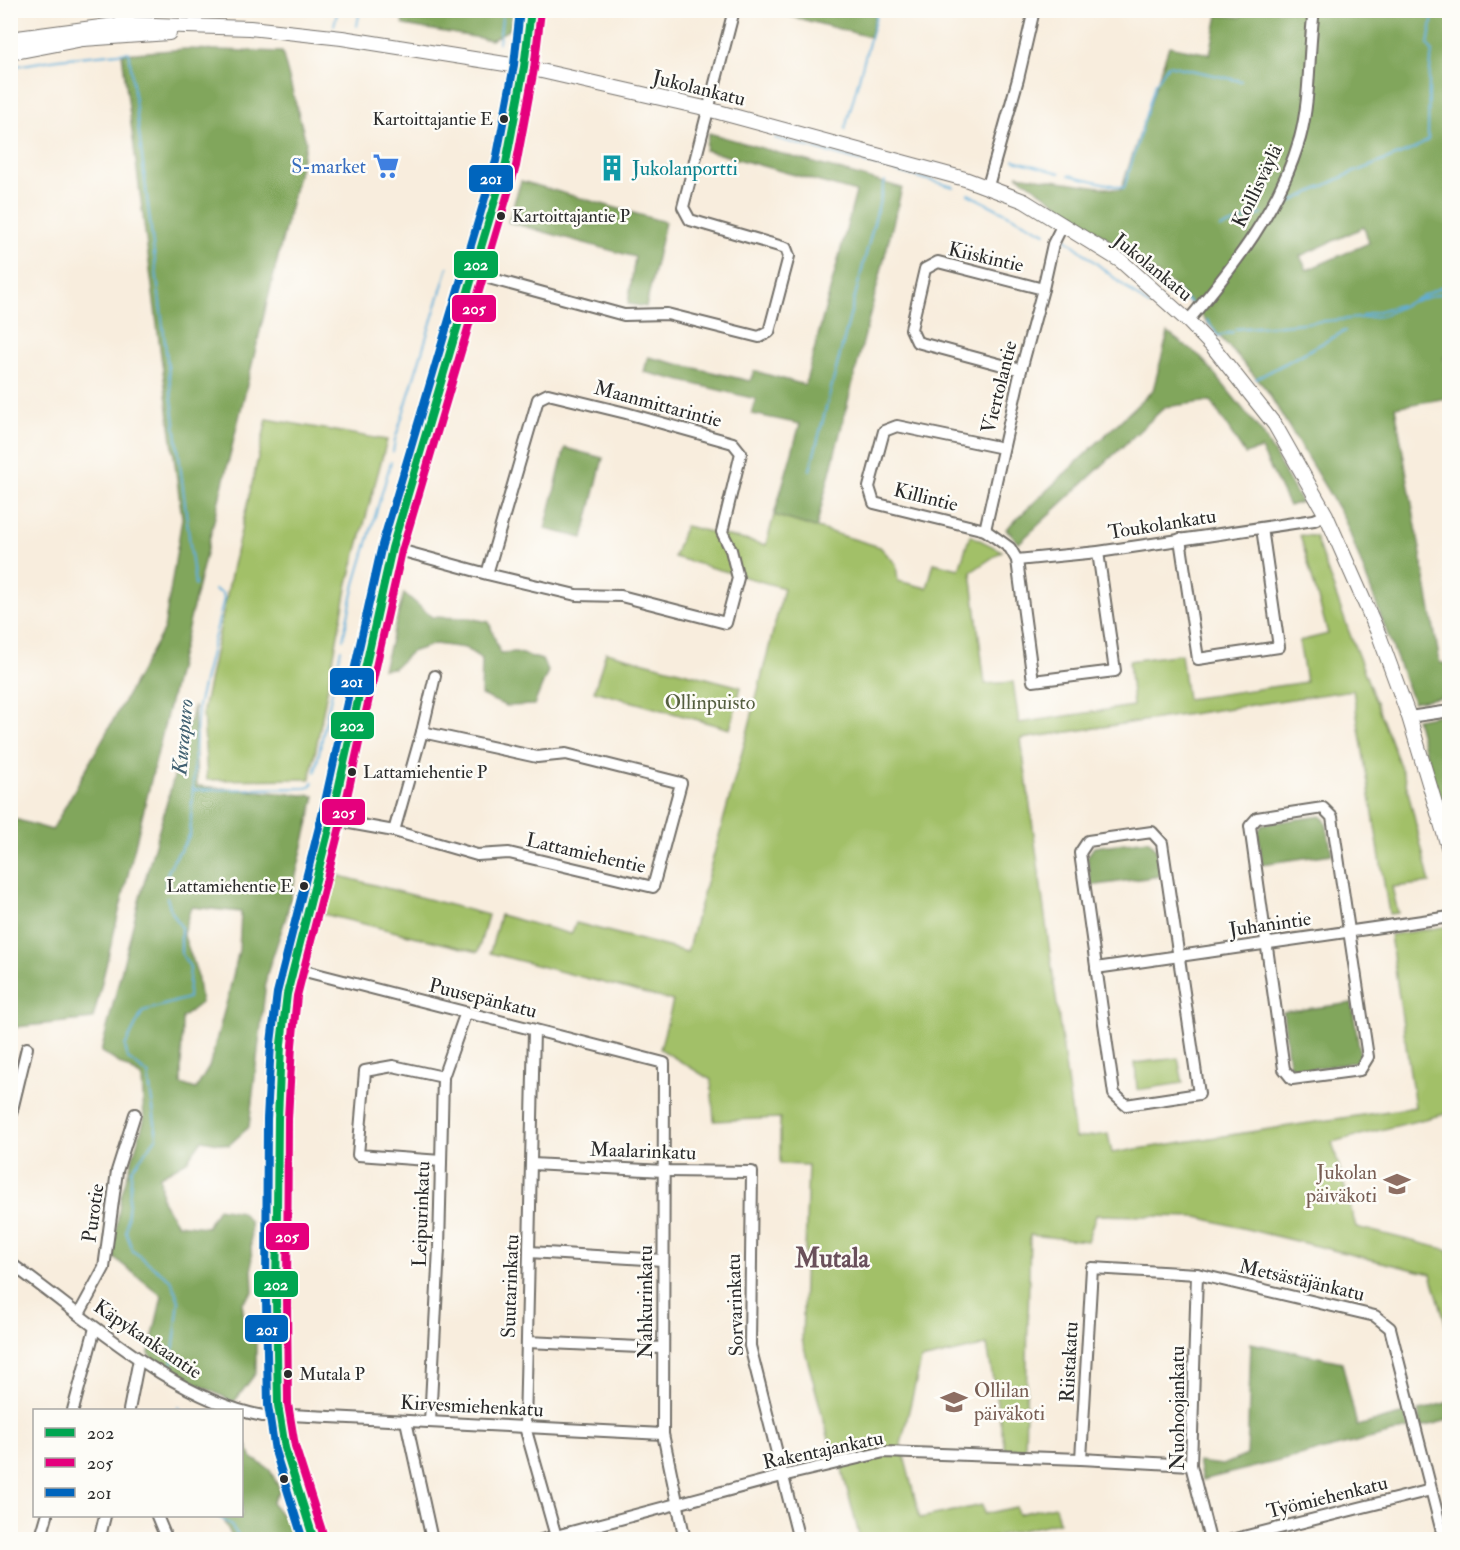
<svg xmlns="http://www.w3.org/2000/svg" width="1460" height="1550" viewBox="0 0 1460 1550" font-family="'IM FELL Double Pica',serif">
	<rect width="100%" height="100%" fill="#fdfcf7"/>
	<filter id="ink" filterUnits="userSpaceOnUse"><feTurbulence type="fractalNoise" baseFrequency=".0167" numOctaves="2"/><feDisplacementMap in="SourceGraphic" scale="12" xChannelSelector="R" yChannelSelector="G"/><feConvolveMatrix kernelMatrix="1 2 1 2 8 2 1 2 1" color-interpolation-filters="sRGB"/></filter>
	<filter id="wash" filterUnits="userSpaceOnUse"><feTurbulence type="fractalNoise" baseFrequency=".008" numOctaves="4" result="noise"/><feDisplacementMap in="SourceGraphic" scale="24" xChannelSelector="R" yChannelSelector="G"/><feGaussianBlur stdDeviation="1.35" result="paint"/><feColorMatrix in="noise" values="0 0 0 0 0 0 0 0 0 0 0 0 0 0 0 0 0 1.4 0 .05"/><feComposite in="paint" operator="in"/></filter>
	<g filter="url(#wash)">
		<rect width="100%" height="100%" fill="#f8eddd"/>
		<g fill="#a2c067" stroke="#667649" stroke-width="1.5">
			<polygon points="267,419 387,440 348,583 310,779 207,780 203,711 233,565"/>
			<polygon points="774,515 880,547 896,564 898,581 927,588 934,563 959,569 970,535 1002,551 971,572 985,684 1013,682 1019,723 1133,706 1129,661 1181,654 1187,699 1306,682 1299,641 1328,634 1300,535 1315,536 1348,629 1405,779 1430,883 1392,887 1398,913 1389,914 1353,690 1021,739 1075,1138 1108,1134 1112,1153 1415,1107 1390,935 1449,926 1449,1113 1332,1142 1356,1227 1449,1250 1449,1335 1431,1274 1197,1217 1096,1215 1087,1241 1030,1235 1025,1450 1005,1449 987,1345 921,1360 901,1444 920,1518 982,1505 984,1514 1016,1507 1018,1514 1055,1506 1059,1522 980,1539 860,1539 839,1458 834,1458 802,1340 808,1165 780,1164 780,1118 714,1121 711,1080 660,1049 673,1001 490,953 500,915 571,934 576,923 687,952 747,734 784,588 674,557 685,526 766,545"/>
			<polygon points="606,652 741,687 730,729 594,691"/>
			<polygon points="329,873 488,915 478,952 319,913"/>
			<polygon points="1178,1058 1183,1083 1137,1090 1135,1063"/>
		</g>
		<g fill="#81a65c" stroke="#566844" stroke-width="1.5" fill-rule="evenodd">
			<path d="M 1244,10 L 1449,11 L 1450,356 L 1444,357 L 1448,398 L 1395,407 L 1440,663 L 1449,663 L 1449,696 L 1413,702 L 1344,518 L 1266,389 L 1177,288 L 1017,175 L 1121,190 L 1169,46 L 1210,54 L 1218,15 L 1241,17 ZM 1364,227 L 1369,243 L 1307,270 L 1300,256 Z"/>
			<polygon points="398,11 513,11 510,29 491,40 404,25"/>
			<polygon points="783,11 783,10 877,11 870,37 782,14"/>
			<polygon points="186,49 282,52 306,142 93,1019 17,1027 11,1033 11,818 52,830 164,629 182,518 122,54"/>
			<polygon points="709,133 902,188 816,528 774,515 800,424 752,414 756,399 644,372 648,357 750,381 754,371 805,385 856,192 705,150"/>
			<polygon points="521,181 665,222 646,307 628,304 635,257 508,222"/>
			<polygon points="1168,333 1201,357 1263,434 1301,502 1289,506 1261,449 1245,454 1211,401 1165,407 1019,543 1006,529 1153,390"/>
			<polygon points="565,448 603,458 583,538 545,529"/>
			<polygon points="404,593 432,617 468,618 489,622 500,653 516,652 542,660 548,671 534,705 506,706 481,695 482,659 465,648 435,644 411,652 394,668 383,669"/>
			<path d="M 194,706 L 197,786 L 315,796 L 286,917 L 267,974 L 249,1127 L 229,1145 L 202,1140 L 187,1161 L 160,1176 L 162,1201 L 177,1224 L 207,1227 L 218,1208 L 241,1212 L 250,1222 L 253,1292 L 242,1303 L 244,1318 L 256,1328 L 256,1373 L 234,1402 L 153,1362 L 149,1353 L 162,1296 L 112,1256 L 121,1196 L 144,1121 L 142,1077 L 101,1052 L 139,901 ZM 191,907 L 241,912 L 239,950 L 228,997 L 209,1067 L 196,1089 L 181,1084 L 182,1018 L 201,1003 L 197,973 L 183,933 Z"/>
			<polygon points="1449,713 1449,838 1416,719"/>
			<polygon points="1321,816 1326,822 1332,854 1262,864 1258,832 1263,824"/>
			<polygon points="1148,840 1156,848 1160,876 1091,886 1087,857 1094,847"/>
			<polygon points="1352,1003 1360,1055 1356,1062 1298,1071 1289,1064 1283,1012"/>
			<polygon points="1251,1343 1342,1362 1357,1426 1405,1414 1409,1429 1202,1480 1198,1462 1223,1465 1247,1455"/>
			<polygon points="1449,1402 1449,1420 1421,1427 1418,1411"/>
			<polygon points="242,1432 251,1457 270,1470 280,1490 272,1503 290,1526 294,1539 233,1539 222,1516 242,1516"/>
		</g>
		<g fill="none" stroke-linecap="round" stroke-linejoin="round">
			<g stroke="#60afda" stroke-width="2">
				<polyline points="1231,10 1234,11"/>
				<polyline points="1238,10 1240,10"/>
				<polyline points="334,25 338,10"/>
				<polyline points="357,26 360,10"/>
				<polyline points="499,43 503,10"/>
				<polyline points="10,67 58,59 129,52 195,585"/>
				<polyline points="845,129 878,10"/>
				<polyline points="775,138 954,187"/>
				<polyline points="1014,160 1060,173"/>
				<polyline points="1069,175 1124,188 1155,84 1168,65 1241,81"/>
				<polyline points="968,194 1045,233"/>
				<polyline points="1274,210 1347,175 1414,149 1428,140 1429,81 1432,51 1428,45 1434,10"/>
				<polyline points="1220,228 1262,214"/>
				<polyline points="1065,238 1149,306"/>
				<polyline points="1169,287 1192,304"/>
				<polyline points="1414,301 1450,291"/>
				<polyline points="1362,316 1400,305"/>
				<polyline points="1207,320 1218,336 1233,332"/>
				<polyline points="1235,329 1381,316 1450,283"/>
				<polyline points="1256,379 1345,331"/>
				<polyline points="393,452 395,440 448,267"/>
				<polyline points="810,470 885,181"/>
				<polyline points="343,639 355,584 391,462"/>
				<polyline points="315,772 341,649"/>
				<polyline points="194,790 305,788 310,787 313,782"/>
				<path d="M 166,887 C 164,866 182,852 190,834 L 198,706 L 224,598 L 222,593 L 215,590"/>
				<polyline points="167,898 171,910 181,927 181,953 190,967 188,998 143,1011 125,1046 128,1059 148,1074 157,1137 132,1169 126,1232 133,1251 171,1280 179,1301 171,1371"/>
				<polyline points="178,1406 181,1410"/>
				<polyline points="217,1516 230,1524 241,1540"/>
			</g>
		</g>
	</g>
	<g filter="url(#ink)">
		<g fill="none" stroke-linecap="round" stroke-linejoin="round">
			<g stroke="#736f69" stroke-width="14">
				<g id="minor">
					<polyline points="120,10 123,29"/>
					<polyline points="988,186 1018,79 1034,10"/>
					<polyline points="1063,224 1053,244 1043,289 1021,370 985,530 1010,548 1017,560 1098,552 1314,520 1326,515"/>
					<polyline points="474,274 624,315 667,314 759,337 769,332 789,256 786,248 690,220 683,207 734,10"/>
					<path d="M 1188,321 C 1234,266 1280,208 1300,138 C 1311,97 1308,52 1314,10"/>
					<polyline points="1021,370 917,342 911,329 925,269 938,262 1043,289"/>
					<polyline points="985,530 874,503 869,487 884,431 897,426 1003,448"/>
					<polyline points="1180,539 1198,659 1279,647 1262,528"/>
					<polyline points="392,548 487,574 576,595 621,596 726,623 738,578 731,550 722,532 741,453 733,443 626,413 548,394 538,399 487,574"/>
					<polyline points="1017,560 1033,681 1115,671 1098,552"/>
					<polyline points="1409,717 1450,711"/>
					<polygon points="1323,808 1332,817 1368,1057 1360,1070 1292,1079 1284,1069 1250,826 1257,818"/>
					<polyline points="332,817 344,822 394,831 477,855 509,853 653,887 681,783 566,754 537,757 422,732"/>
					<polyline points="394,831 422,732 435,676"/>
					<polygon points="1152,832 1162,843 1199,1094 1126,1105 1114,1094 1080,853 1088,841"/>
					<polyline points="293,968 664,1063 663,1434 685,1540"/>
					<polyline points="1096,968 1450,917"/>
					<polyline points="534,1030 525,1427 557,1540"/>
					<polyline points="10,1118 27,1048"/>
					<polyline points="441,1161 358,1155 365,1071 393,1066 443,1077"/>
					<polyline points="532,1164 664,1171 752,1172 750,1346 799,1540"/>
					<polyline points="529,1252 663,1260"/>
					<path d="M 10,1263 C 85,1316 171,1399 263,1416 C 271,1418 282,1415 290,1415 L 663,1434"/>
					<polyline points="1197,1274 1191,1465 1210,1540"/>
					<polyline points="79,1314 104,1268 117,1171 135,1114"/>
					<polyline points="527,1342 662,1348"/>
					<polyline points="73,1410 95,1328"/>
					<polyline points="129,1410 139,1359"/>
					<polyline points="406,1421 432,1540"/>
					<polyline points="430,1422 439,1248 443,1077 466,1012"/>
					<polyline points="1081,1459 1092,1268 1197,1274 1375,1316 1390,1328 1444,1540"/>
					<polyline points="157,1516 167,1540"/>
					<polyline points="40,1540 47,1516"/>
					<polyline points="99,1540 105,1516"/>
					<path d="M 314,1540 L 285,1448 L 278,1405 C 275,1335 276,1264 277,1194 C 277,1127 277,1061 287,994 L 332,817 L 392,548 L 506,163 L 524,67 L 531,10"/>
					<polyline points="541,1540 782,1476 884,1452 1081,1459 1191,1465"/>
					<polyline points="1231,1540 1431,1490"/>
				</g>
			</g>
			<g stroke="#736f69" stroke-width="16">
				<g id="major">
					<polyline points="10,39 123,24 250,28 342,38 524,67 700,107 965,179 1024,201 1121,261 1188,321 1213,347 1275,425 1326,515 1379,635 1409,717 1450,853"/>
					<polyline points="10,53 83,39 169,33"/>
				</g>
			</g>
			<use href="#minor" stroke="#fff" stroke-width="10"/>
			<use href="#major" stroke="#fff" stroke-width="14"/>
			<g stroke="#fdfcf7" stroke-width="12">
				<polyline id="bus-1" points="314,1540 285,1448 278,1405 276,1300 278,1119 281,1044 287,994 332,817 392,548 506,163 524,67 531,10"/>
			</g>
			<g stroke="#fdfcf7" stroke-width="12">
				<polyline id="bus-2" points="324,1537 295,1446 288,1404 287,1299 288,1119 292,1045 297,996 342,819 402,551 516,166 534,69 541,11"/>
			</g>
			<g stroke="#fdfcf7" stroke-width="12">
				<polyline id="bus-3" points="303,1540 275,1451 268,1405 266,1300 267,1119 271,1043 277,993 322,815 382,545 496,161 514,65 520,10"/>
			</g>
			<use href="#bus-1" stroke="#00a651" stroke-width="8"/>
			<use href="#bus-2" stroke="#e5007d" stroke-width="8"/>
			<use href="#bus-3" stroke="#0065bd" stroke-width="8"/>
		</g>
	</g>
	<defs>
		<g id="supermarket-bare" transform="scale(2.07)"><path d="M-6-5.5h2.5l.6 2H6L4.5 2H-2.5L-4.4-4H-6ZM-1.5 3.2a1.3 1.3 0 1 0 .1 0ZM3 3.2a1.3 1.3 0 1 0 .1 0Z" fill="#3f7fe0" stroke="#fdfcf7" stroke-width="2.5" paint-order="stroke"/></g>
		<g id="building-bare" transform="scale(2.07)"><path d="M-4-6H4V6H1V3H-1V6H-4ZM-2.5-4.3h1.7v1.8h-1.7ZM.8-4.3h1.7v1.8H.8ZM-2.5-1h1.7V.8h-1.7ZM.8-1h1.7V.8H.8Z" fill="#0f9aa8" stroke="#fdfcf7" stroke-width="2.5" paint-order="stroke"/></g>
		<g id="school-bare" transform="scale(2.07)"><path d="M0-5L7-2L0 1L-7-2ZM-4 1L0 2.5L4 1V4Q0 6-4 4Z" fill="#8d6e63" stroke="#fdfcf7" stroke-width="2.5" paint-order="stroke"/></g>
	</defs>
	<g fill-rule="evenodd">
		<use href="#supermarket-bare" x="386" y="166"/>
		<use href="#building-bare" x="612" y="168"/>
		<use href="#school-bare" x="1397" y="1184"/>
		<use href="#school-bare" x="954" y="1402"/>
	</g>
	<g fill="#2b2b2b" stroke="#fdfcf7" stroke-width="2">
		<circle cx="504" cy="119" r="5"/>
		<circle cx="501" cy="216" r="5"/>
		<circle cx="352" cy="772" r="5"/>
		<circle cx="304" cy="886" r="5"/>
		<circle cx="288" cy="1374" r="5"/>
		<circle cx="284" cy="1479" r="5"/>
	</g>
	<g text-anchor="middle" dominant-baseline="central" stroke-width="5" stroke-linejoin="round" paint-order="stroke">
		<g font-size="18" fill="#2b2b2b" stroke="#fdfcf7" text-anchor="start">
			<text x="493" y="119" text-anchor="end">Kartoittajantie E</text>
			<text x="512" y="216">Kartoittajantie P</text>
			<text x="363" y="772">Lattamiehentie P</text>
			<text x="293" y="886" text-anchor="end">Lattamiehentie E</text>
			<text x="299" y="1374">Mutala P</text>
		</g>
		<g font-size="20" fill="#2b2b2b" stroke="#fdfcf7">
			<text transform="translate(699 88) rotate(14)">Jukolankatu</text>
			<text transform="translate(1257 186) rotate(-64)">Koillisväylä</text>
			<text transform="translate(986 257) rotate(13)">Kiiskintie</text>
			<text transform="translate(1153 267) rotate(39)">Jukolankatu</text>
			<text transform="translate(999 387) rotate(-76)">Viertolantie</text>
			<text transform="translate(658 404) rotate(15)">Maanmittarintie</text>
			<text transform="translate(926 497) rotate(14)">Killintie</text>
			<text transform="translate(1162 524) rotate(-9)">Toukolankatu</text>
			<text transform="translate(586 853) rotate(13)">Lattamiehentie</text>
			<text transform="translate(1270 924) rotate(-8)">Juhanintie</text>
			<text transform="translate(483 998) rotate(14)">Puusepänkatu</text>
			<text transform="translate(643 1151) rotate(2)">Maalarinkatu</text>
			<text transform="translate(93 1213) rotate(-82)">Purotie</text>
			<text transform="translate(421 1214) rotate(-88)">Leipurinkatu</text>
			<text transform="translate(1302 1280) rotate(13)">Metsästäjänkatu</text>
			<text transform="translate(510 1286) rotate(-88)">Suutarinkatu</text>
			<text transform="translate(645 1302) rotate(-90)">Nahkurinkatu</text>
			<text transform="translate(735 1305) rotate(-92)">Sorvarinkatu</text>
			<text transform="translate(148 1339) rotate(34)">Käpykankaantie</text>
			<text transform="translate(1069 1362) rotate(-87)">Riistakatu</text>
			<text transform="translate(472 1406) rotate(3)">Kirvesmiehenkatu</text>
			<text transform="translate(1177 1408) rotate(-90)">Nuohoojankatu</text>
			<text transform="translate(823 1450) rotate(-12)">Rakentajankatu</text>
			<text transform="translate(1327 1497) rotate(-14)">Työmiehenkatu</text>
		</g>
		<g font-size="20" fill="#366cbe" stroke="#fdfcf7" text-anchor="end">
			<text x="366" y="166">S-market</text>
		</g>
		<g font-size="20" fill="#0d838f" stroke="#fdfcf7" text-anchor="start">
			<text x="632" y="168">Jukolanportti</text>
		</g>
		<g font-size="20" fill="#555f40" stroke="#fdfcf7">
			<text x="710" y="702">Ollinpuisto</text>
		</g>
		<g font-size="20" fill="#785e54" stroke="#fdfcf7" text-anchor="end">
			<text x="1377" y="1172">Jukolan<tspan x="1377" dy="23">päiväkoti</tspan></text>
			<text x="974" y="1390" text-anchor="start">Ollilan<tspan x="974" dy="23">päiväkoti</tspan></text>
		</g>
		<g font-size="21" font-style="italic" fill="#406071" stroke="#fdfcf7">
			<text transform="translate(183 737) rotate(-85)">Kurapuro</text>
		</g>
		<g font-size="26" font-weight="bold" fill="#6a505b" stroke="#fdfcf7">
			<text x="832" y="1259">Mutala</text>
		</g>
	</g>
	<g stroke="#fdfcf7" stroke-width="2">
		<rect x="468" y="164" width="46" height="29" rx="6" fill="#0065bd"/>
		<rect x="453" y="250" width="46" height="29" rx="6" fill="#00a651"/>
		<rect x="451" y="294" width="46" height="29" rx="6" fill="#e5007d"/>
		<rect x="329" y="667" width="46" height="29" rx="6" fill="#0065bd"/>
		<rect x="330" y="711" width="45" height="29" rx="6" fill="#00a651"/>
		<rect x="321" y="798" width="45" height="28" rx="6" fill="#e5007d"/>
		<rect x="265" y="1222" width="45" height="29" rx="6" fill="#e5007d"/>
		<rect x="253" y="1270" width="46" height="28" rx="6" fill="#00a651"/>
		<rect x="244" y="1314" width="45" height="29" rx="6" fill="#0065bd"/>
	</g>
	<g font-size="16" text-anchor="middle" font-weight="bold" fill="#fff">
		<text x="491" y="184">201</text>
		<text x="476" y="270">202</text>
		<text x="474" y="314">205</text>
		<text x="352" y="687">201</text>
		<text x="352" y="731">202</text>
		<text x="344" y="818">205</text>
		<text x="287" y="1242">205</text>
		<text x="276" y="1290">202</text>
		<text x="267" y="1335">201</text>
	</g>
	<rect width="1460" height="1550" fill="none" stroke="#fdfcf7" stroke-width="36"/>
	<rect x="33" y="1409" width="210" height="108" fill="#fdfcf7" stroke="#a9a8a5" stroke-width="1.5"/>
	<rect x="45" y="1428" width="30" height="9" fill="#00a651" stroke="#a9a8a5" stroke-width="1.5"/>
	<text x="87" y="1439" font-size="18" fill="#2b2b2b">202</text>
	<rect x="45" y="1458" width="30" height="9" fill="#e5007d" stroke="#a9a8a5" stroke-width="1.5"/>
	<text x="87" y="1469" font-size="18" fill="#2b2b2b">205</text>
	<rect x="45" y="1488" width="30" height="9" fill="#0065bd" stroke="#a9a8a5" stroke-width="1.5"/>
	<text x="87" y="1499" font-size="18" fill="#2b2b2b">201</text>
</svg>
